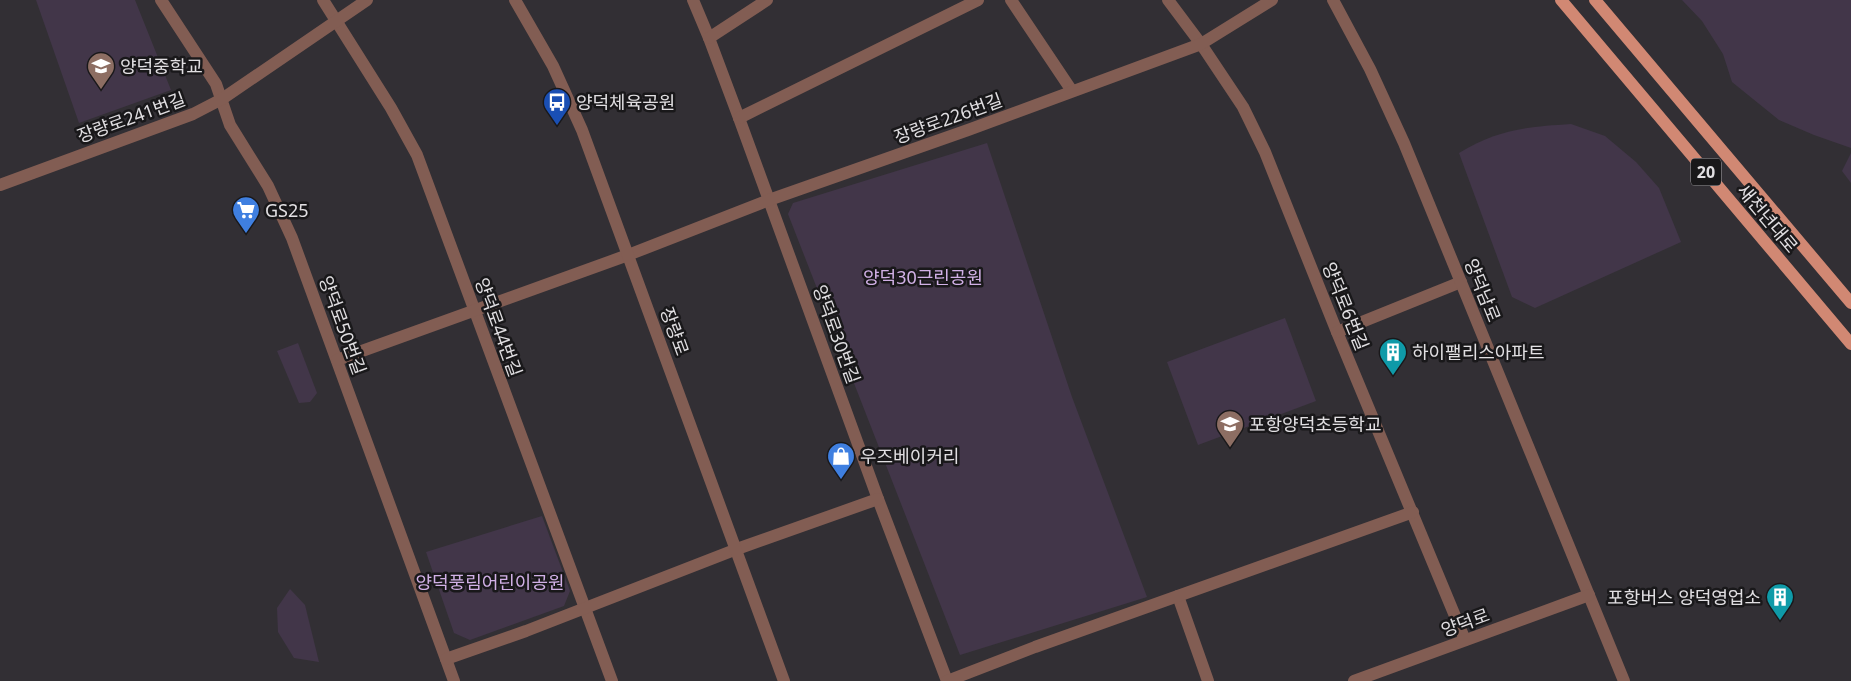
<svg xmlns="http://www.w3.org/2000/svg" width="1851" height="681" viewBox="0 0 1851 681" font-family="'Noto Sans','Noto Sans KR',sans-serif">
	<rect width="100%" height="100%" fill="#322f34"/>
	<g fill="#423649">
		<polygon points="36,0 135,0 171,90 79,123"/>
		<polygon points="1682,0 1851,0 1851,148 1814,135 1779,120 1732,82 1723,54 1702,21"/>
		<path d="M 1571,124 L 1605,136 L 1636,162 L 1659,188 L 1681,242 L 1535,308 L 1512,297 L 1459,153 C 1499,129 1526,127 1571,124 Z"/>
		<polygon points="987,143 1072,397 1147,597 960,655 788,214 793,203"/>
		<polygon points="1851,153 1851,183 1842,171"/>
		<polygon points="1285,318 1316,401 1198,445 1167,362"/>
		<polygon points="298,343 317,393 310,402 299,403 277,351"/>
		<polygon points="542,516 570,591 564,606 470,640 454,633 426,552"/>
		<polygon points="290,589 305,605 319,662 294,658 278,632 277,608"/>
	</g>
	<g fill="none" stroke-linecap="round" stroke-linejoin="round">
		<g stroke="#825d53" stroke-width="12">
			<polyline points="161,0 216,84 230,125 268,186 292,238 454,681"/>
			<polyline points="323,0 391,108 417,155 612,681"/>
			<polyline points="693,0 709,38 739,118 878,499 947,681"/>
			<polyline points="1011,0 1072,91"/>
			<polyline points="1168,0 1201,44 1243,107 1265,152 1337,332 1465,640"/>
			<polyline points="709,38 767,0"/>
			<polyline points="739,118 978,0"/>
			<polyline points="0,185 193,114 222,99 367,0"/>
			<polyline points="1337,332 1461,282"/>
			<polyline points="337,360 628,255 769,200 968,130 1201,44 1272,0"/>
			<polyline points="1178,596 1208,681"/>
			<polyline points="446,659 526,631 737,549 878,499"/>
			<polyline points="947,681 1035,647 1413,512"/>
		</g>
		<g stroke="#825d53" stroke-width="12">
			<polyline points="515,0 553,66 582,130 784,681"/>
			<polyline points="1333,0 1370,69 1404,143 1624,681"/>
			<polyline points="1354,681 1589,595"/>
		</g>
		<g stroke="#d18873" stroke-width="12">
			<polyline points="1561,0 1851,344"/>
			<polyline points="1595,0 1851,303"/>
		</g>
	</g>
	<defs>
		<g id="school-pin" transform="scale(1.4375)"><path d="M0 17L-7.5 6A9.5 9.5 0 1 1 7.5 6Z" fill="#8d6e63" stroke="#19181a"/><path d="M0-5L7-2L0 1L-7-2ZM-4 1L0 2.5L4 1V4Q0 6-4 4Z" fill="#fff"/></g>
		<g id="bus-pin" transform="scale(1.4375)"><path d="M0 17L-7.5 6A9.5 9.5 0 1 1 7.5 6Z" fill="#1a4fb4" stroke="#19181a"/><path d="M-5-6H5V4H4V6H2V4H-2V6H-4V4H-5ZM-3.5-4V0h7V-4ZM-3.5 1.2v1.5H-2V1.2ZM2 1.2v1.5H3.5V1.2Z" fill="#fff"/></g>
		<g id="supermarket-pin" transform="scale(1.4375)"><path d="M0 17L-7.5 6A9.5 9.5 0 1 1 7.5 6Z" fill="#3f7fe0" stroke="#19181a"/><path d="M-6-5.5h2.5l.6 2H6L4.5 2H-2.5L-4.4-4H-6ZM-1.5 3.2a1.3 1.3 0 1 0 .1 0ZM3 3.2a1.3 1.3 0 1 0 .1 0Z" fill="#fff"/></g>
		<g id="building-pin" transform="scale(1.4375)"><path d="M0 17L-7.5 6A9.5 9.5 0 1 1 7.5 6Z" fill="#0f9aa8" stroke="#19181a"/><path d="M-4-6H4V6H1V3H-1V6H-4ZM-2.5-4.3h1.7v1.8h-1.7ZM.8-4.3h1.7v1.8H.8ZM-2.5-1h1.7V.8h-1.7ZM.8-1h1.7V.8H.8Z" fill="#fff"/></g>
		<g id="shop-pin" transform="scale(1.4375)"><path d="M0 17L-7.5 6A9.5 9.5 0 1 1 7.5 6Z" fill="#3f7fe0" stroke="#19181a"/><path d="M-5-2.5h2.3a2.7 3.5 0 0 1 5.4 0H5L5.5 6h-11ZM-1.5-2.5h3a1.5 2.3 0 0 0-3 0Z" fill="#fff"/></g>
	</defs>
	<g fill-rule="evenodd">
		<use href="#school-pin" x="101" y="66"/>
		<use href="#bus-pin" x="557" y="102"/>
		<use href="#supermarket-pin" x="246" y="210"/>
		<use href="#building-pin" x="1393" y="352"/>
		<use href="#school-pin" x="1230" y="424"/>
		<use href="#shop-pin" x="841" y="456"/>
		<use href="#building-pin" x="1780" y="597"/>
	</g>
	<g text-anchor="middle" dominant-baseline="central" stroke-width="5" stroke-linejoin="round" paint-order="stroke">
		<rect fill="#19181a" stroke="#a5a3a6" stroke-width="1" x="1691" y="158.5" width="30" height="27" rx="4"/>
		<g font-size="16" font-weight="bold" fill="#e1dfe2">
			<text x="1706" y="172">20</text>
		</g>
		<g font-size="18" fill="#e1dfe2" stroke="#19181a" text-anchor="start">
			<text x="120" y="66">양덕중학교</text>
			<text x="576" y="102">양덕체육공원</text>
			<text x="265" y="210">GS25</text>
			<text x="1412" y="352">하이팰리스아파트</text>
			<text x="1249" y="424">포항양덕초등학교</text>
			<text x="860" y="456">우즈베이커리</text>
			<text x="1761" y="597" text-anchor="end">포항버스 양덕영업소</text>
		</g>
		<g font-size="18" fill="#e1dfe2" stroke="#19181a">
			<text transform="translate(131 117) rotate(-20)">장량로241번길</text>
			<text transform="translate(948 118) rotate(-20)">장량로226번길</text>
			<text transform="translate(1768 218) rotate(50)">새천년대로</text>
			<text transform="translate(1483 290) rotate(68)">양덕남로</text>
			<text transform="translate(1346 306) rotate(68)">양덕로6번길</text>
			<text transform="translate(343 325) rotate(70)">양덕로50번길</text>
			<text transform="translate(499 327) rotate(70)">양덕로44번길</text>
			<text transform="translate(675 331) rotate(70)">장량로</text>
			<text transform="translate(837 334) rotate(70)">양덕로30번길</text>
			<text transform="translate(1465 622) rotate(-20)">양덕로</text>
		</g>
		<g font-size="18" fill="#d1b0e6" stroke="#19181a">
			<text x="923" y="277">양덕30근린공원</text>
			<text x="490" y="582">양덕풍림어린이공원</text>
		</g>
	</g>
</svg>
